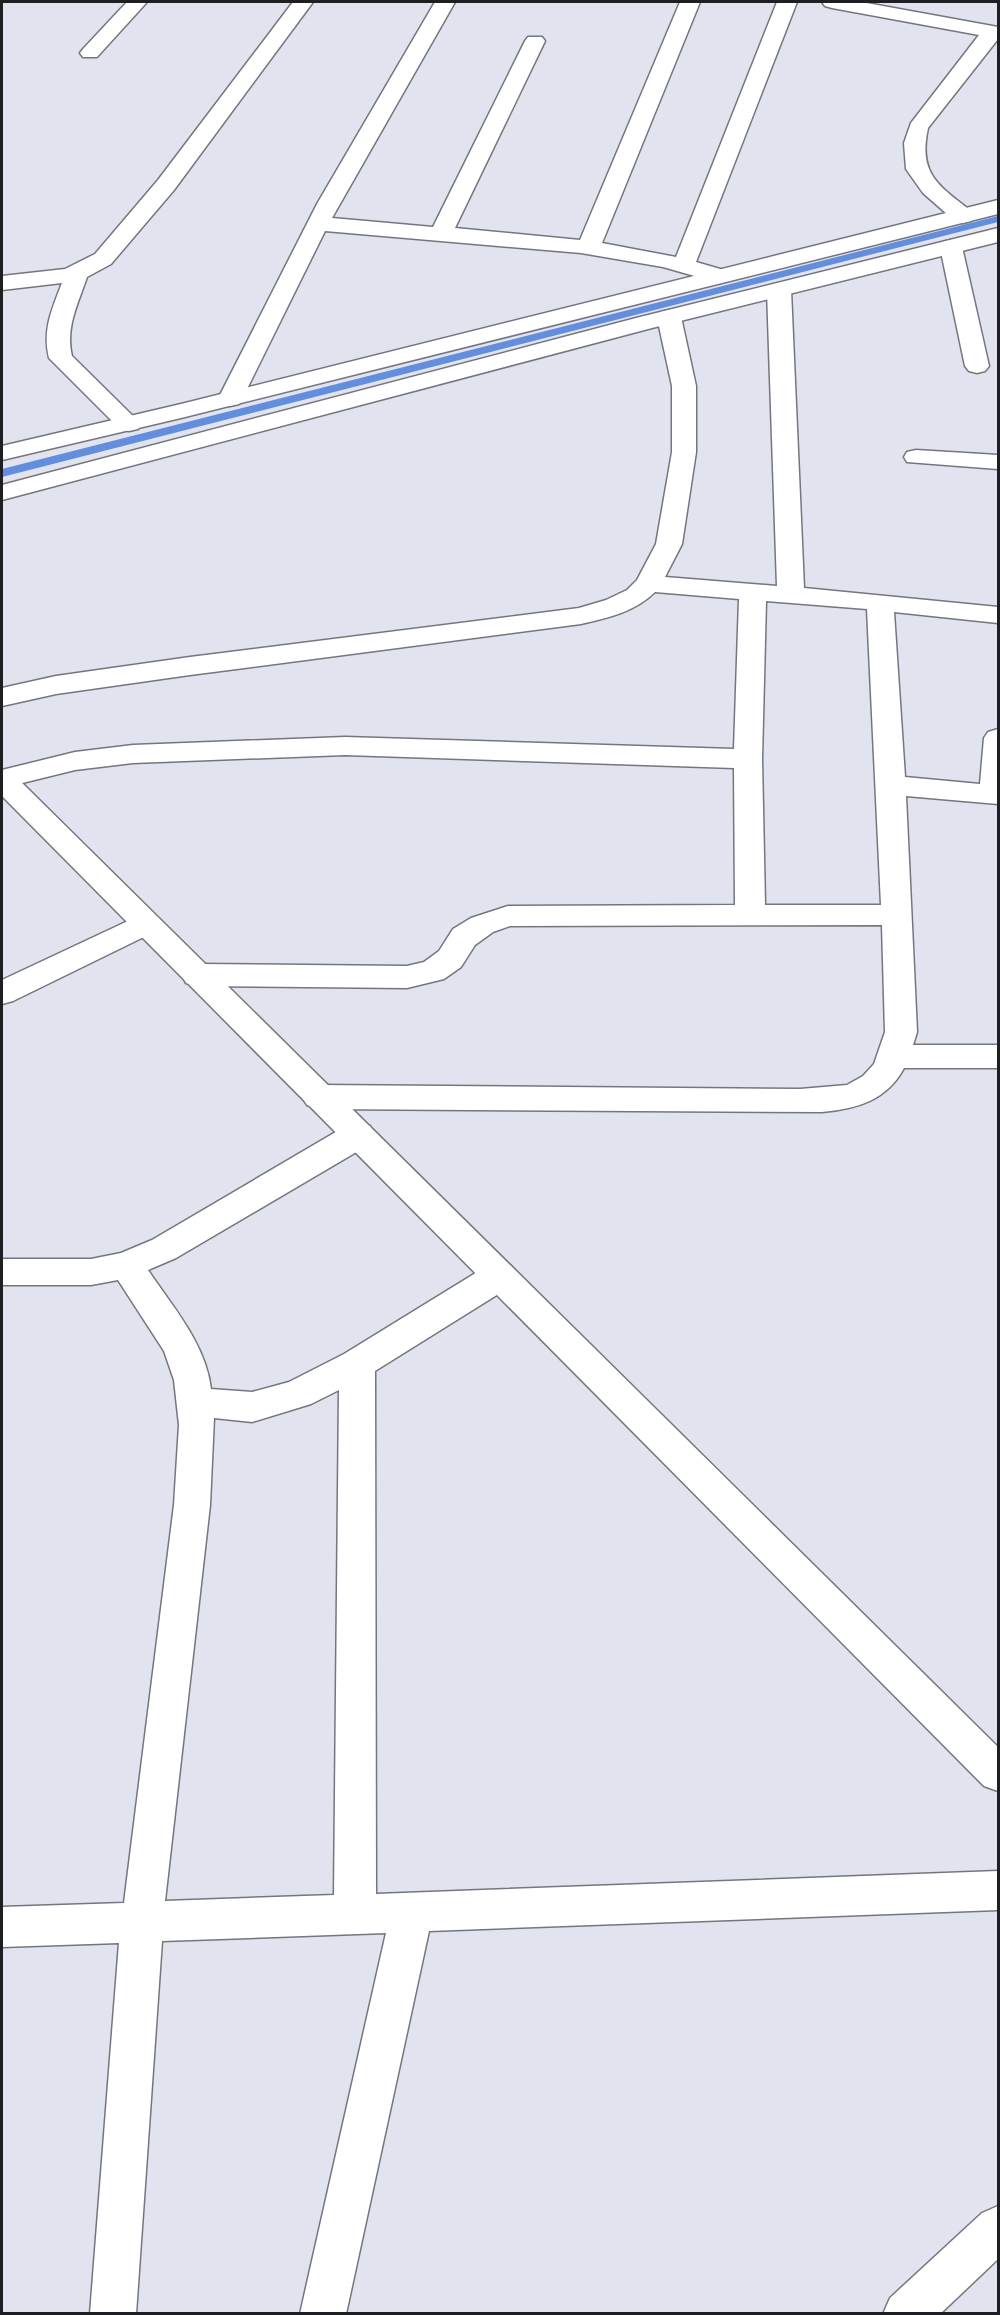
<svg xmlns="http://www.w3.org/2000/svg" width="1000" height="2315" viewBox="0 0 1000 2315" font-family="Bitter,serif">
	<rect width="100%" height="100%" fill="#e1e3ee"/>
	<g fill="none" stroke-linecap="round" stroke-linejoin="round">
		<polygon fill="#628edd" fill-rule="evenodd" points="998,216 998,222 2,477 2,469"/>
		<g stroke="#74767f" stroke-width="3">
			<g id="minor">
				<polygon points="127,2 147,2 97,57 83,57 80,53 83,49"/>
				<path d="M 293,2 L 313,2 L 174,190 L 111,264 L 87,277 C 78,304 65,328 72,356 L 141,424 L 138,429 L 129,431 L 120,429 L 49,358 C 42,330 52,309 62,283 L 2,290 L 2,276 L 65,269 L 95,254 L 158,180 Z"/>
				<polygon points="435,2 455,2 332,218 433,227 525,41 528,37 542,37 545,41 455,228 580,240 680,2 700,2 602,243 676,257 777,2 797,2 696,262 727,271 730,276 727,281 719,283 663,267 581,253 325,231 242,399 239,404 230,406 221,404 218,399 317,204"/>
				<path d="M 822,2 L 861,2 L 998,27 L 998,39 L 928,128 C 918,174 938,185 971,211 L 974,216 L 971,221 L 963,223 L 955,221 L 923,193 L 906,169 L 904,143 L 911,123 L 979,35 L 832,8 L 825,6 Z"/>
				<polygon points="951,240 959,242 962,247 989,366 985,371 977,373 969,371 965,366 940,247 943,242"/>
				<path d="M 779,283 L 787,285 L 791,290 L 804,588 L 998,607 L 998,623 L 894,612 L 905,777 L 980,784 L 984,738 L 988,732 L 998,729 L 998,804 L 906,796 L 917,1032 L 913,1045 L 998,1045 L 998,1068 L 904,1068 C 887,1100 857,1109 822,1112 L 318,1109 L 307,1105 L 302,1097 L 307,1089 L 318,1085 L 800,1089 L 847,1085 L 863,1076 L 874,1064 L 885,1032 L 882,925 L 510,926 L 493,932 L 475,945 L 461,967 L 444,979 L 407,988 L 197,986 L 186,983 L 182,975 L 186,967 L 197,964 L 407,966 L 424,962 L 439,951 L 453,929 L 471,918 L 508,906 L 735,905 L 734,768 L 345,755 L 133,763 L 75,770 L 2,788 L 2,770 L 75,752 L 133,745 L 345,737 L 734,749 L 739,599 L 655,592 C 635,612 607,618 581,624 L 190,675 L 56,694 L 2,706 L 2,688 L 56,676 L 190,657 L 579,608 L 606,600 L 627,590 L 637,580 L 656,544 L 672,452 L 672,386 L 657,317 L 661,312 L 669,310 L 677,312 L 681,317 L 696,386 L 696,452 L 682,544 L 665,577 L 777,586 L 767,290 L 771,285 ZM 766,601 L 867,609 L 881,905 L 765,905 L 762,759 Z"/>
				<polygon points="916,450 998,455 998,469 907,462 904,457 907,452"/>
				<polygon points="145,913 156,917 160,924 156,931 13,1001 2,1004 2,980"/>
				<path d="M 358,1123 L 370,1126 L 374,1135 L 370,1144 L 176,1258 L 148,1270 C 172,1306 206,1344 211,1389 L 252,1392 L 289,1382 L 344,1354 L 487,1266 L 499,1262 L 511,1266 L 516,1276 L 511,1286 L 375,1371 L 376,1894 L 998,1871 L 998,1910 L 429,1931 L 346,2314 L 300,2314 L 386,1933 L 162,1941 L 136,2314 L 90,2314 L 119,1943 L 2,1947 L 2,1907 L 124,1903 L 174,1505 L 179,1425 L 174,1380 L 164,1351 L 118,1280 L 91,1285 L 2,1285 L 2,1259 L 91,1259 L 121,1253 L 152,1240 L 346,1126 ZM 339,1390 L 334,1895 L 165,1901 L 210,1505 L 214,1418 L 252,1422 L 311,1404 Z"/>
				<polygon points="998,2206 998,2259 940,2314 883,2314 890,2298 982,2213"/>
			</g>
		</g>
		<g stroke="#74767f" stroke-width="3">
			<g id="tertiary">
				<polygon points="998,200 998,214 181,418 2,460 2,446 181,404"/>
				<polygon points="998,228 998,242 652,328 2,500 2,485 636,318"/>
				<polygon points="2,771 12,773 998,1747 998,1791 984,1786 2,796"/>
			</g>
		</g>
		<use href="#minor" fill="#fff" fill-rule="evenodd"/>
		<use href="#tertiary" fill="#fff" fill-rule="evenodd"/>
	</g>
	<rect width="1000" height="2315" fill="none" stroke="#1e1f23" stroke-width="6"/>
</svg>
